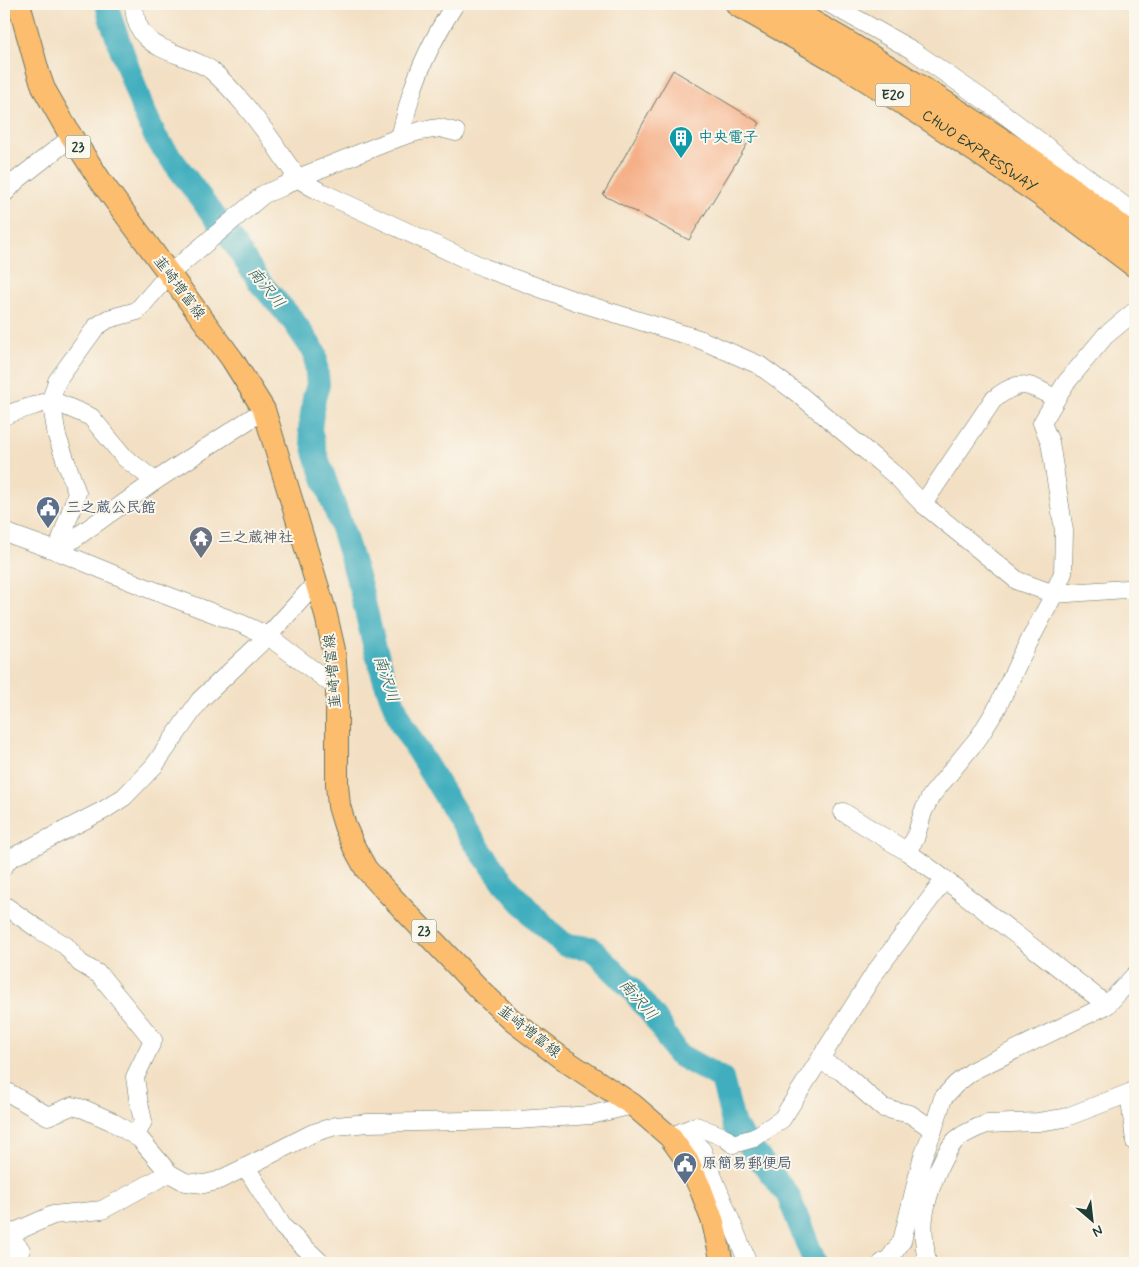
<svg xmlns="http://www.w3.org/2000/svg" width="1139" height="1267" viewBox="0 0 1139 1267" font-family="Mynerve,'Klee One',sans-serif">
	<rect width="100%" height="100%" fill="#fbf7ec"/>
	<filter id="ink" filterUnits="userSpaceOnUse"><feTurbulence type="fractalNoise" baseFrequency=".02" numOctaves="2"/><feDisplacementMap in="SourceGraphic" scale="10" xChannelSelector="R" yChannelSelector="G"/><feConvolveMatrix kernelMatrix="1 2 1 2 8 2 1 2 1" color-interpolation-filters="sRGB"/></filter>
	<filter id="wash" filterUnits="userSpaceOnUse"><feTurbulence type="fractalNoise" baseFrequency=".0096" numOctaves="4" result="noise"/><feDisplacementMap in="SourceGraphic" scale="20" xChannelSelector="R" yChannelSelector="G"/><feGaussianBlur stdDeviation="1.12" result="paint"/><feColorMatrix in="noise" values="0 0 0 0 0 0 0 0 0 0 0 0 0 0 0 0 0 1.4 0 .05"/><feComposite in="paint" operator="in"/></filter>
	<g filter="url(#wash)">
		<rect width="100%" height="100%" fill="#f3e0c4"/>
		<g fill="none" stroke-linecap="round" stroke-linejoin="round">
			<polyline stroke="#41aebe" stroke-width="24" points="107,4 111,20 142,107 156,138 232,240 260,283 292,319 315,353 318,385 314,398 310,430 316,455 342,528 360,586 373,640 385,681 402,725 463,825 483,854 508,887 542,925 565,945 591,948 630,987 655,1018 677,1054 722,1079 734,1126 788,1195 815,1263"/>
		</g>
		<g id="blocks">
			<polygon fill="#f5b089" points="673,70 760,123 689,240 603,195"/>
		</g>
	</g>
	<g filter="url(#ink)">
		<use href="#blocks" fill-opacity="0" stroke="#697666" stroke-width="1"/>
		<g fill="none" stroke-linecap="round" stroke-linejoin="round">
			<g stroke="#697666" stroke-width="19">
				<g id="minor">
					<path d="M 134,4 C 135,47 166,48 198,63 C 202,65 207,67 211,70 C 235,91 254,116 273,142 C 279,151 292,172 300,179 C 305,184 312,187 319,191 L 485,268 L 581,303 L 699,339 L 759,365 L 800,395 L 871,455 L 896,476 L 923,504 L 1018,581 L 1054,594 L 1126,589 L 1135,590"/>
					<polyline points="830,4 912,50 1000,111 1135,214"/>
					<polyline points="400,137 420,131 440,128 456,132"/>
					<polyline points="4,194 17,180 72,137"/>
					<path d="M 4,416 C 19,409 36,406 51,400 L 91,417 L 125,458 L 155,481 L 264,410"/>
					<path d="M 923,504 L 993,400 C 1019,378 1029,383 1056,399"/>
					<polyline points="4,532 57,551 147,588 242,624 268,636 337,688"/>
					<path d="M 57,551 L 77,493 L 57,436 L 51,400 L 57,381 L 96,327 L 108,319 L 137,311 L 169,274 L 264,194 L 282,187 L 298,178 L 400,137 C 404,123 407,109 411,95 C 421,63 437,32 455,4"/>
					<polyline points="57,551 155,481"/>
					<polyline points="843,812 906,851"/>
					<polyline points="4,866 9,859 104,810 124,797 154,766 200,700 268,636 316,583"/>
					<polyline points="4,905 38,929 66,946 80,963 100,975 153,1040 135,1077 138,1098 143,1121 136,1136"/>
					<polyline points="1107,1005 935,872 906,851 915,839 923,812 931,796 979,737 997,708 1021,657 1050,602 1063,573 1064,531 1050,442 1042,423 1065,384 1105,336 1135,311"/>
					<polyline points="820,1061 841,1071 883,1108 910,1114 922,1122 933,1130"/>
					<polyline points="4,1090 48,1116 72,1106 84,1109 111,1121 140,1139 169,1173 185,1182 204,1184 217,1181 246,1167 313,1133 336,1126 368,1123 518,1120 591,1115 633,1105"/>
					<polyline points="1135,1090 1132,1092 1130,1099 1135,1142"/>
					<polyline points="684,1131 702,1150 748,1263"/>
					<polyline points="670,1137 696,1126 724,1137 733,1144 754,1138 782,1119 874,974 945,879"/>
					<polyline points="246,1167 283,1227 321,1263"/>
					<polyline points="8,1263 21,1250 8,1235 53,1215 102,1210 169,1173"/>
					<polyline points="882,1263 889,1259 902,1241 922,1159 933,1130 943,1098 956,1084 974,1070 1107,1005 1135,975"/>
					<path d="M 927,1263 C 925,1248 922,1233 924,1217 C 927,1194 939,1161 954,1142 C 960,1135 978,1127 987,1124 L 1038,1122 L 1064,1118 L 1132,1092"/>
				</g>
			</g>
			<g stroke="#697666" stroke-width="24">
				<polyline id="major" points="19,4 39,75 44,89 68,131 100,180 232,359 264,410 325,611 334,650 337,688 337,784 339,806 345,826 354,847 366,869 385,890 482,992 513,1021 560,1057 633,1105 670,1137 688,1162 701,1190 713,1222 722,1263"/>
			</g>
			<g stroke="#697666" stroke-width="28">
				<g id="highway">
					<path id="s1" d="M 739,4 L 836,59 L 928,117 L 1042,194 L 1135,264"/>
					<path d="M 778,4 C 872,57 965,115 1054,177 C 1081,197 1108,219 1135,239"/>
				</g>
			</g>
			<use href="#minor" stroke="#fff" stroke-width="18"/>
			<use href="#major" stroke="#fcbd6e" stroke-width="22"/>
			<use href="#highway" stroke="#fcbd6e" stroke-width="26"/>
		</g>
	</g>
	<defs>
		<g id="building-pin" transform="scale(1.25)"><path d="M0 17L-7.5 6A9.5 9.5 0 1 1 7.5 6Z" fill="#0f9aa8" stroke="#fbf7ec"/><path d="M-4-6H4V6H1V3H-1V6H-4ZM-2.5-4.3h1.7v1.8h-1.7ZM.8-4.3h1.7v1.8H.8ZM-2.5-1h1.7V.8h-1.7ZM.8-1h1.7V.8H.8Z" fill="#fff"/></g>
		<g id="civic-pin" transform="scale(1.25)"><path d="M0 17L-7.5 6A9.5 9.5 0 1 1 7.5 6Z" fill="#5c6f8a" stroke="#fbf7ec"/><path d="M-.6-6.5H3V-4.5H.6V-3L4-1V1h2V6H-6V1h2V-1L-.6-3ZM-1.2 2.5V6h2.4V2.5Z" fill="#fff"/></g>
		<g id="temple-pin" transform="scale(1.25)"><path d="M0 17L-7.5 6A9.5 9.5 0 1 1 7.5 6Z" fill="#6b7280" stroke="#fbf7ec"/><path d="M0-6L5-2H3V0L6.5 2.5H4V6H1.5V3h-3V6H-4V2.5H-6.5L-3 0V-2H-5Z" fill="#fff"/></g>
	</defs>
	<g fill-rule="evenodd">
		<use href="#building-pin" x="681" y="138"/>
		<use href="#civic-pin" x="48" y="508"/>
		<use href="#temple-pin" x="201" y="538"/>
		<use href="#civic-pin" x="685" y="1164"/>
	</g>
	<g text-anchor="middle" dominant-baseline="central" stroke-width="4" stroke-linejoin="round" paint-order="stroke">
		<g fill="#fbf7ec" stroke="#61756b" stroke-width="1">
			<rect x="875.5" y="83.5" width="35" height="23" rx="4"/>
			<rect x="65.5" y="135.5" width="25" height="23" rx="4"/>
			<rect x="411.5" y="919.5" width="25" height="23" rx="4"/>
		</g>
		<g font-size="14" font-weight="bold" fill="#1f3d34">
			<text x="893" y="95">E20</text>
			<text x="78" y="147">23</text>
			<text x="424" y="931">23</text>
		</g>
		<g font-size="15" font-weight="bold" fill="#0d838f" stroke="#fbf7ec" text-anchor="start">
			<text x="698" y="138">中央電子</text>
		</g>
		<g font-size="15" fill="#1f3d34" stroke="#fbf7ec">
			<text stroke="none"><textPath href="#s1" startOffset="282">CHUO EXPRESSWAY</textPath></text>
			<text transform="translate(179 288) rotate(53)">韮崎増富線</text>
			<text transform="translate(333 671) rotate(-95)">韮崎増富線</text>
			<text transform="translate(529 1032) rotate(38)">韮崎増富線</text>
		</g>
		<g font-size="15" font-weight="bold" fill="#4e5e75" stroke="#fbf7ec" text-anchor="start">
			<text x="66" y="508">三之蔵公民館</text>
			<text x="702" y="1164">原簡易郵便局</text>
		</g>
		<g font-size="15" font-weight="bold" fill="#5b616d" stroke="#fbf7ec" text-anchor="start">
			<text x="218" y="538">三之蔵神社</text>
		</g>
		<g font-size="16" font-style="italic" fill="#295f5d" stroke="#fbf7ec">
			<text transform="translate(266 288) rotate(51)">南沢川</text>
			<text transform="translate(386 679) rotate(72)">南沢川</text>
			<text transform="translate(638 1000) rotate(49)">南沢川</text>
		</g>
	</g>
	<rect width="1139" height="1267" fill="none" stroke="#fbf7ec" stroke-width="20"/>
	<g transform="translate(1092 1220) rotate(152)" stroke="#fbf7ec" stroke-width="4" paint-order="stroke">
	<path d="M0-4L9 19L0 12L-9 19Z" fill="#1f3d34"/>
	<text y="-8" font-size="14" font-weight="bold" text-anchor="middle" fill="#1f3d34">N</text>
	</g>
</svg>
